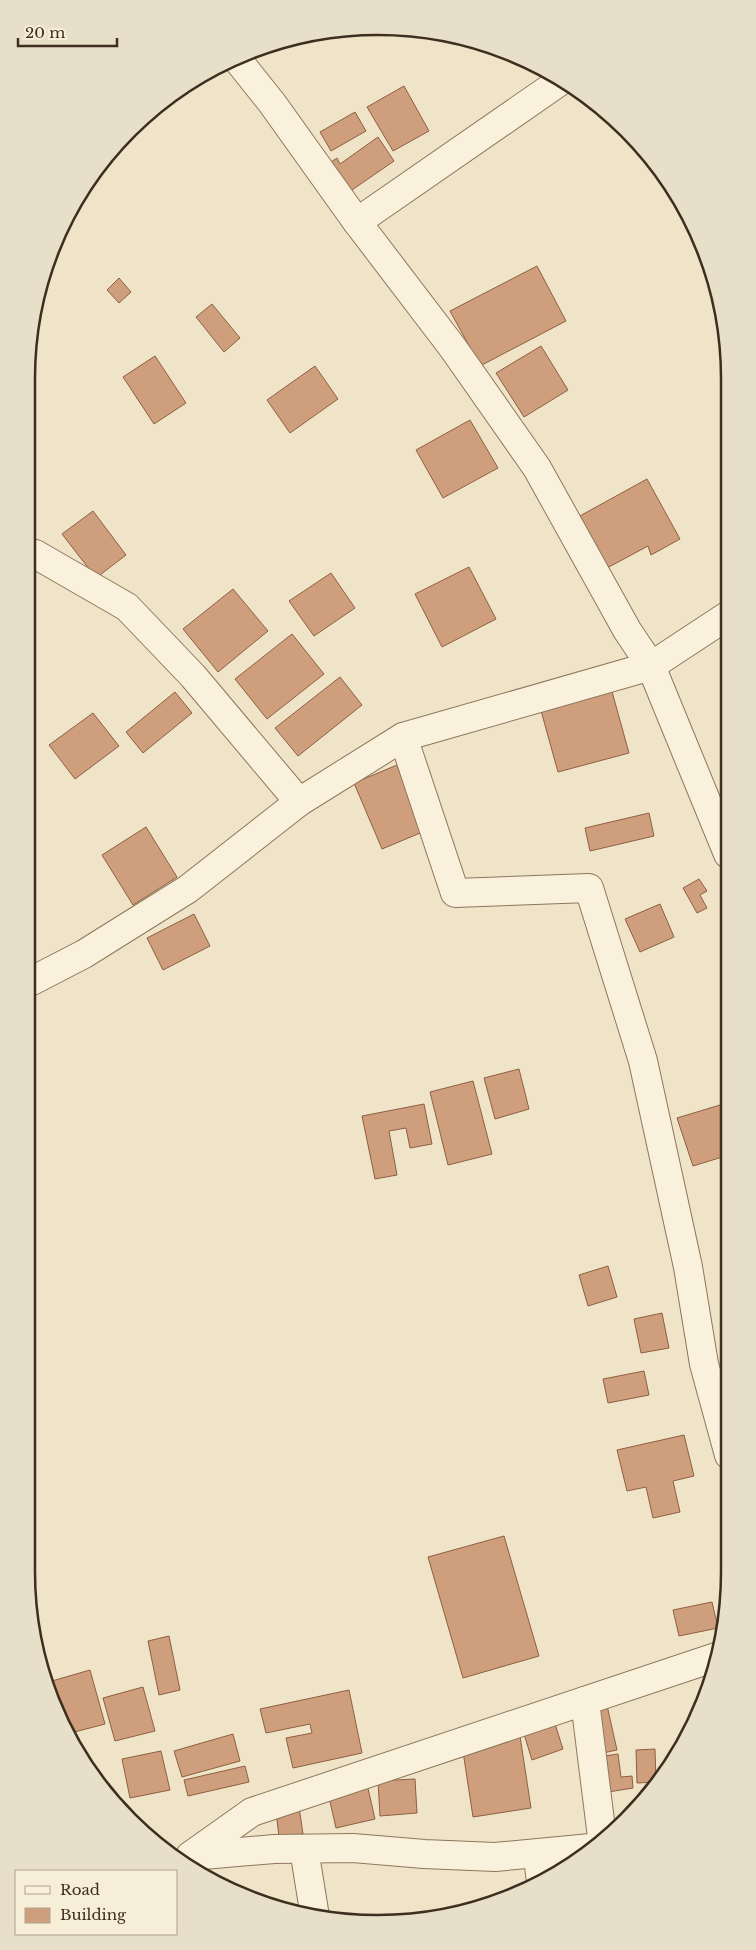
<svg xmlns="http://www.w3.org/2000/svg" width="756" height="1950" viewBox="0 0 756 1950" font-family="'Libre Baskerville',serif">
	<rect width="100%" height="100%" fill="#f0e4c8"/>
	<g fill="#cf9f7d" stroke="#8d5f41">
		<polygon points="404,86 429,131 393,151 367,107"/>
		<polygon points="355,112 366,131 331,151 320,132"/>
		<polygon points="378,137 394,161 336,201 316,172 337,158 340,164"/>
		<polygon points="537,266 566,321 480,366 450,311"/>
		<polygon points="119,278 131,292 119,303 107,290"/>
		<polygon points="212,304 240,338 224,352 196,317"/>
		<polygon points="541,346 568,390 524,417 496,373"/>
		<polygon points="155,356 186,403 154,424 123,377"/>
		<polygon points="315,366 338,399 290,433 267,400"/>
		<polygon points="470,420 498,468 443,498 416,450"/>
		<polygon points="647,479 680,539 651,555 648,546 607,568 578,517"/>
		<polygon points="93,511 126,555 96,578 62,534"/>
		<polygon points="469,567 496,619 442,647 415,594"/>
		<polygon points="331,573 355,608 314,636 289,601"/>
		<polygon points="233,589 268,631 218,672 183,629"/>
		<polygon points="292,634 324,674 267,719 235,679"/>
		<polygon points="340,677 362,705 298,756 275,728"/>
		<polygon points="611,688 629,753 558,772 540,707"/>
		<polygon points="175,692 192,713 143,753 126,732"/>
		<polygon points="93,713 119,746 75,779 49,745"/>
		<polygon points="397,765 425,831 382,849 354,783"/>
		<polygon points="649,813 654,836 590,851 585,828"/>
		<polygon points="146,827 177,877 133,905 102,855"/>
		<polygon points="699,879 707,891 700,895 707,908 697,913 683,888"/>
		<polygon points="660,904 674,937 640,952 625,919"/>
		<polygon points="194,914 210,946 163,970 147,938"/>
		<polygon points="519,1069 529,1109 495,1119 484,1078"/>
		<polygon points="473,1081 492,1154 448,1165 430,1092"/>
		<polygon points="424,1104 432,1144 410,1148 406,1128 389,1131 397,1175 375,1179 362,1116"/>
		<polygon points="720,1105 729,1134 729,1155 693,1166 677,1118"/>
		<polygon points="608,1266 617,1297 588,1306 579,1275"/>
		<polygon points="662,1313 669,1348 641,1353 634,1319"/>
		<polygon points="644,1371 649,1395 608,1403 603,1379"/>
		<polygon points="684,1435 694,1476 673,1481 680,1512 653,1518 646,1487 627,1491 617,1450"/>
		<polygon points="504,1536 539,1656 463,1678 428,1557"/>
		<polygon points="712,1602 718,1628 679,1636 673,1610"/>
		<polygon points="169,1636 180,1690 159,1695 148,1641"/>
		<polygon points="90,1670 105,1724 67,1734 45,1683"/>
		<polygon points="143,1687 155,1731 115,1741 103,1698"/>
		<polygon points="349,1690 362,1753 293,1768 286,1738 312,1733 310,1724 266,1733 260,1709"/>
		<polygon points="606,1701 617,1750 589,1756 579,1707"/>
		<polygon points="555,1724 563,1749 532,1760 524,1734"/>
		<polygon points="233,1734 240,1761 182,1777 174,1751"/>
		<polygon points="520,1736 531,1808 473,1817 462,1745"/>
		<polygon points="655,1749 656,1782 637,1783 636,1750"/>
		<polygon points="161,1751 170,1790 130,1798 122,1759"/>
		<polygon points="618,1754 621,1777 632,1776 633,1788 596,1794 590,1758"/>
		<polygon points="245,1766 249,1782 188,1796 184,1780"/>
		<polygon points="415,1779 417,1813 380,1816 378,1781"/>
		<polygon points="367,1784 375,1819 336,1828 328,1793"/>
		<polygon points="298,1800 303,1834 279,1837 275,1803"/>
	</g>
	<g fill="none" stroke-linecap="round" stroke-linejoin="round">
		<g stroke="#8d765c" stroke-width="30">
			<g id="minor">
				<polyline points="236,58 272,103 357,222 453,348 537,468 627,630 651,666 728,854"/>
				<polyline points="357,222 562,80"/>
				<polyline points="26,552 35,554 127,607 193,676 299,802"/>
				<polyline points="403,737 455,893 589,888 643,1061 688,1267 704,1364 729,1455"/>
				<polyline points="26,984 84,954 188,889 299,802 403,737 651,666 727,616"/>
				<polyline points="585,1701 602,1837"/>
				<polyline points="304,1849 315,1917"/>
				<polyline points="190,1856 252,1812 719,1656"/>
				<polyline points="191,1856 274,1849 353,1848 424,1854 495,1857 591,1848"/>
				<polyline points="541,1882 539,1866 549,1853"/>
			</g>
		</g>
		<use href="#minor" stroke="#faf1dc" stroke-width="28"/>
	</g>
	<path d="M0 0H756V1950H0ZM378 35H378A343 343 0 0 1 721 378V1572A343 343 0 0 1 378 1915H378A343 343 0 0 1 35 1572V378A343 343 0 0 1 378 35Z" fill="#e8dfc9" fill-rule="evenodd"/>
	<path fill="none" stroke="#3d2e20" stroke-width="2.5" d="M378 35H378A343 343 0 0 1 721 378V1572A343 343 0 0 1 378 1915H378A343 343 0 0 1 35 1572V378A343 343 0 0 1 378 35Z"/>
	<rect x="15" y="1870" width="162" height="65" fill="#f7eed8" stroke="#ada18e"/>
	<rect x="25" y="1886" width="25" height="8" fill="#faf1dc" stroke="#ada18e"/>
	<text x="60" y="1895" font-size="15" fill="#3d2e20">Road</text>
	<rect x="25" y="1908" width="25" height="15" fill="#cf9f7d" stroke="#ada18e"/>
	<text x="60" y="1920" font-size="15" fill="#3d2e20">Building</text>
	<path d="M18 38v8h99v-8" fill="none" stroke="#3d2e20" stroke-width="2.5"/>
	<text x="25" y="38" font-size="15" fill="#3d2e20" stroke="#f7eed8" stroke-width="4" paint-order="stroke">20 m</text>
</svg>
